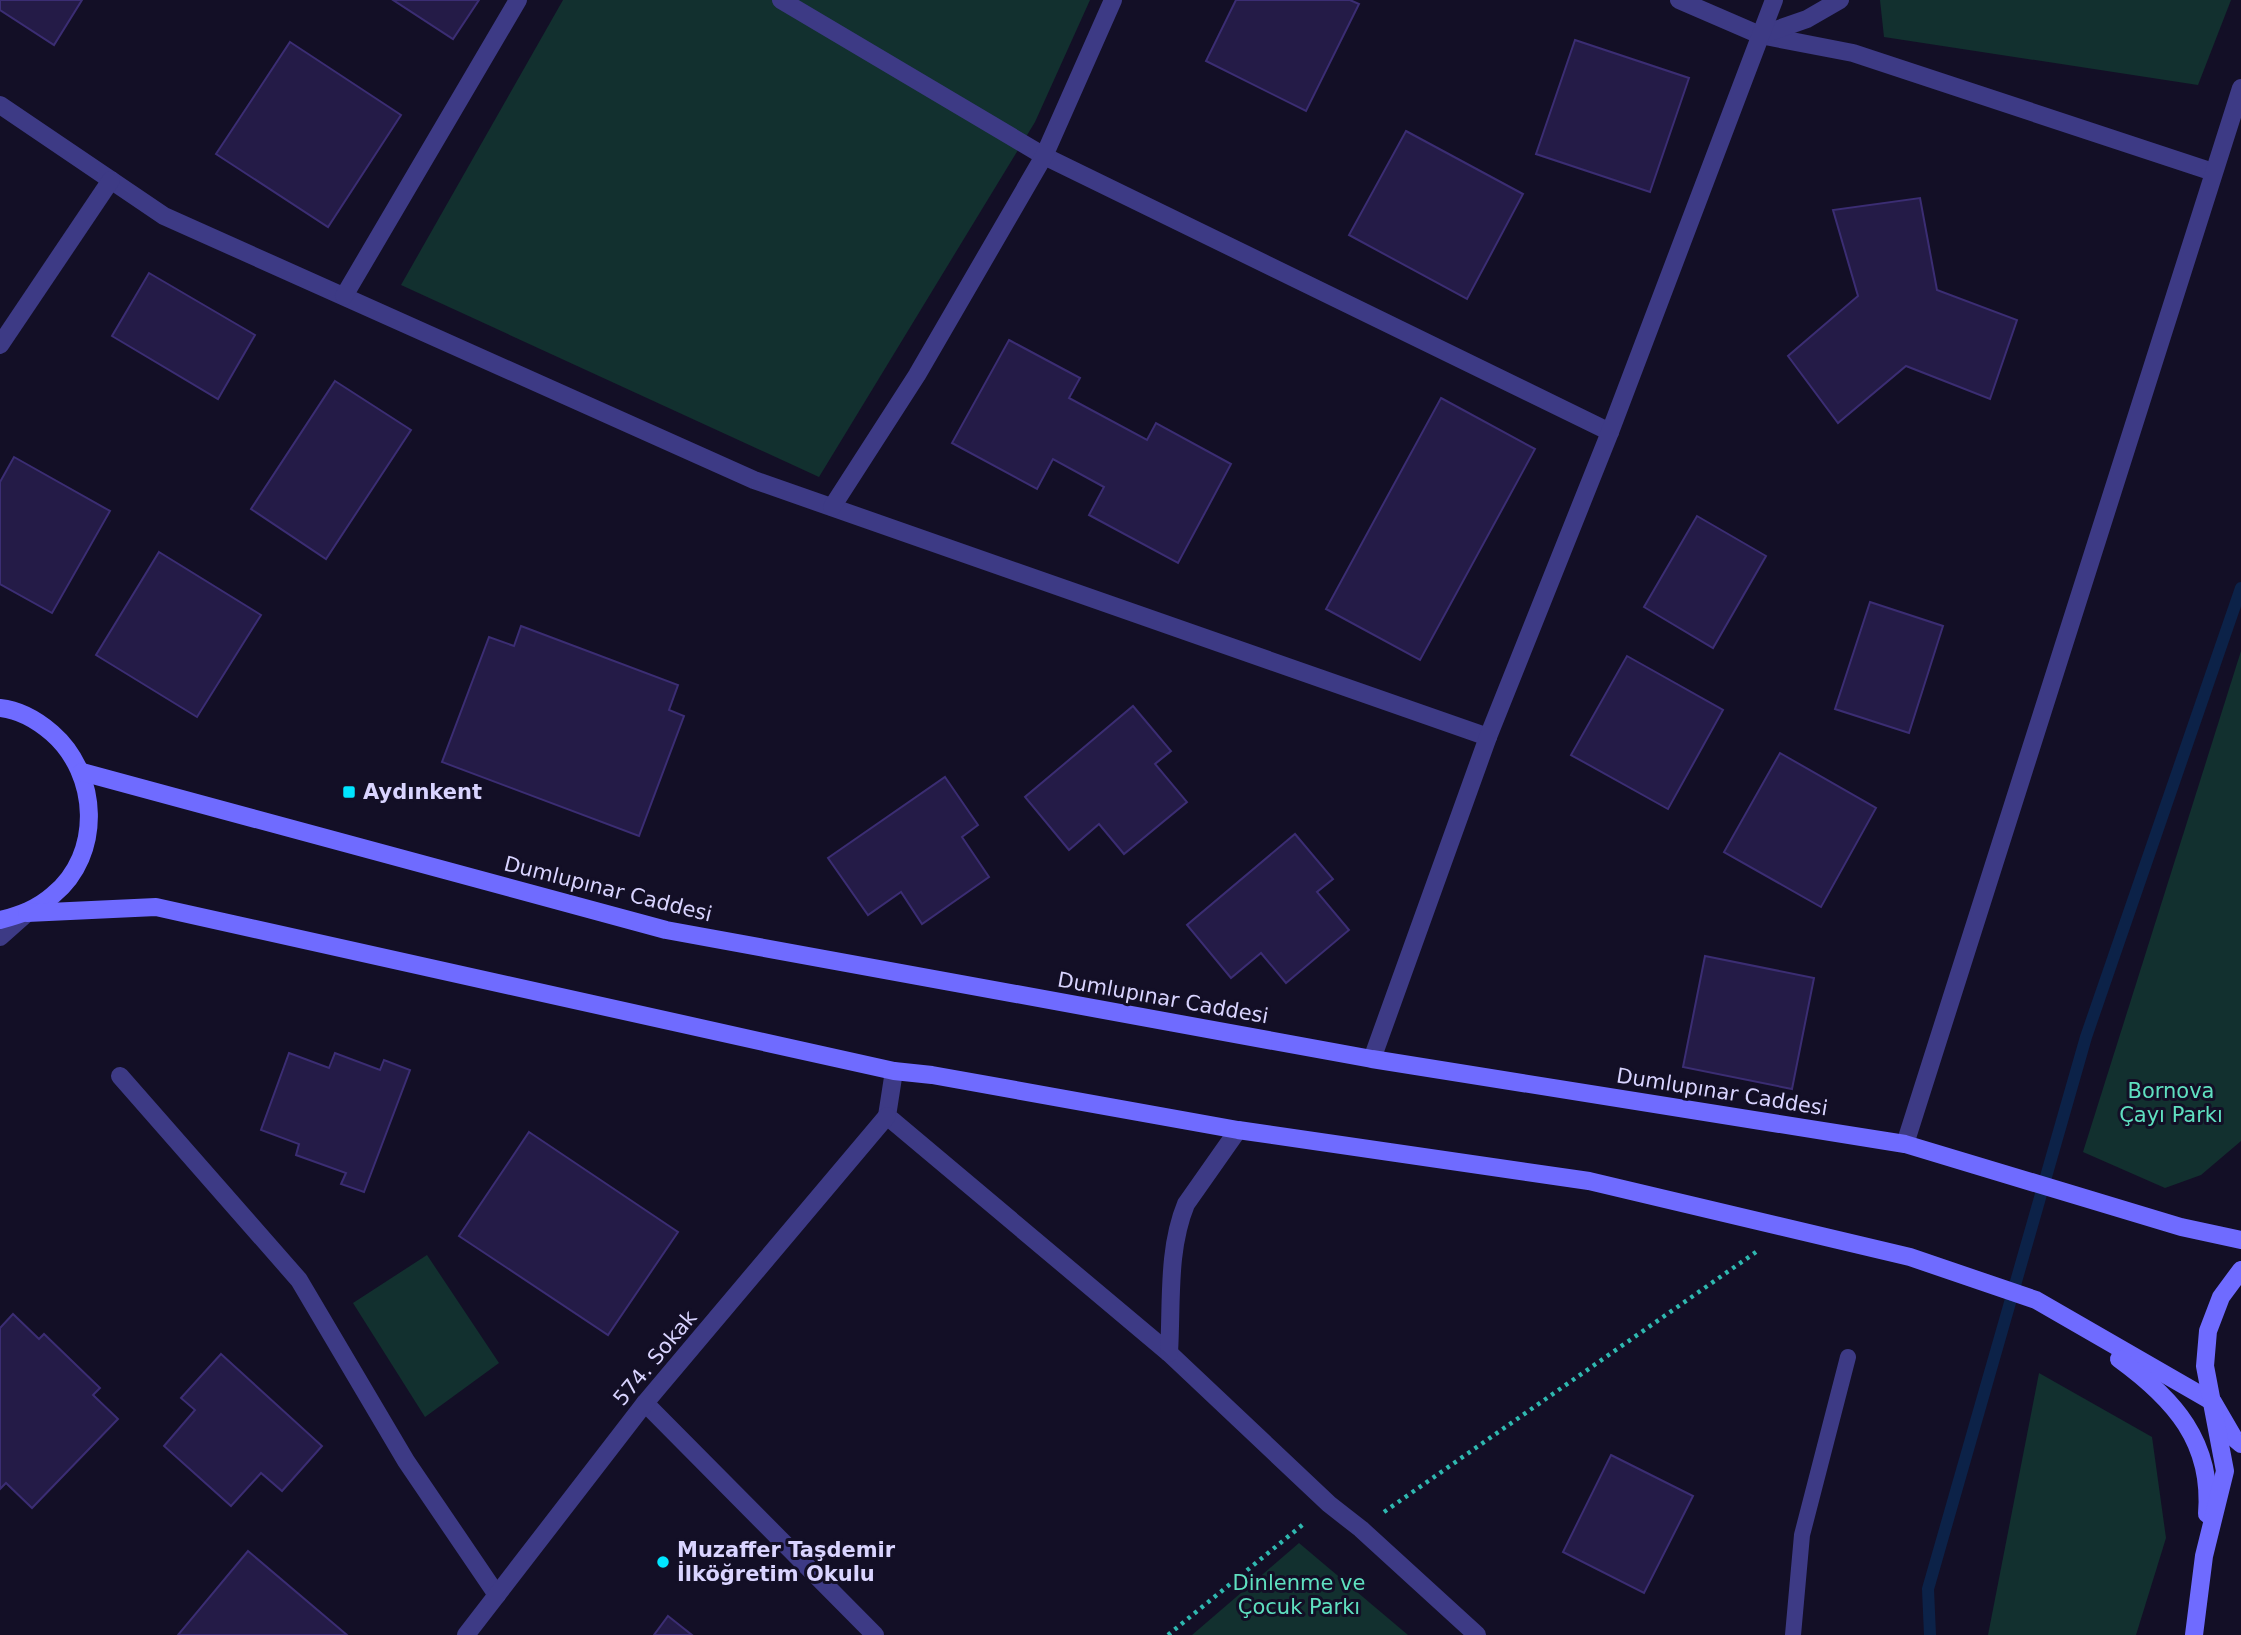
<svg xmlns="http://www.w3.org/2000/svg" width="2241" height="1635" viewBox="0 0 2241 1635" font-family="'DejaVu Sans',sans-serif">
	<rect width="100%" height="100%" fill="#130f26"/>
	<g fill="#12302f">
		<polygon points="563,0 1090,0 1035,122 819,477 401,285"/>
		<polygon points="1880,0 2231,0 2198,85 1884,37"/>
		<polygon points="2241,651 2241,1141 2201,1175 2165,1188 2083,1152"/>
		<polygon points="427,1255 499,1363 425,1417 353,1303"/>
		<polygon points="2039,1373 2152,1437 2166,1538 2136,1635 1988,1635"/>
		<polygon points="1299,1543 1408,1635 1192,1635"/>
	</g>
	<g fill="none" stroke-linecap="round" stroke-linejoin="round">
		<polyline stroke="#0c2248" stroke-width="12" points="1930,1635 1928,1589 2086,1037 2241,588"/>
	</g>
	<g fill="#241b47" stroke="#3b2d73" stroke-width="2">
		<polygon points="0,0 82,0 54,45 0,10"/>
		<polygon points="393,0 479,0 453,39"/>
		<polygon points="1236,0 1350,0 1359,4 1306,111 1206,61"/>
		<polygon points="1575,40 1689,78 1650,192 1536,154"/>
		<polygon points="290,42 401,115 328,227 216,154"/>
		<polygon points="1406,131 1523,194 1467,299 1349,235"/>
		<polygon points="1920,198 1937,290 2017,320 1990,399 1906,366 1838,423 1788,356 1858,296 1833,210"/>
		<polygon points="149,273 255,335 218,399 112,336"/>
		<polygon points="1009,340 1080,378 1069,398 1147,440 1156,423 1231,464 1178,563 1089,515 1104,487 1053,459 1037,489 952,443"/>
		<polygon points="335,381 411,430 326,559 251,509"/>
		<polygon points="1441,398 1535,449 1420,660 1326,609"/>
		<polygon points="14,457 110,511 52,613 0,584 0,482"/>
		<polygon points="1697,516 1766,556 1713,648 1644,607"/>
		<polygon points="159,552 261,615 197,717 96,655"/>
		<polygon points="1870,602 1943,626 1909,733 1835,709"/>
		<polygon points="521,626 678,685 669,710 684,716 639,836 442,762 489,637 514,646"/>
		<polygon points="1627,656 1723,710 1668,809 1571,755"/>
		<polygon points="1133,706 1171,751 1155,764 1187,802 1124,854 1099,824 1069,850 1025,797"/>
		<polygon points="1780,753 1876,808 1821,907 1724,852"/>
		<polygon points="945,777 978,825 962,837 989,877 922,924 901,892 868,915 828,858"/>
		<polygon points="1295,834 1333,879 1317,892 1349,930 1286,983 1261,953 1231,978 1187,925"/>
		<polygon points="1705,956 1814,978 1792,1089 1683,1067"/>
		<polygon points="289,1053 329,1068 335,1053 380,1070 384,1060 410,1070 364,1192 341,1184 346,1173 296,1155 299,1144 261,1130"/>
		<polygon points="529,1132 678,1232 608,1335 459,1236"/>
		<polygon points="13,1314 39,1339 44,1334 100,1388 93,1395 118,1419 32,1508 6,1483 0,1489 0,1328"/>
		<polygon points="221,1354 322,1446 282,1491 261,1473 231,1506 164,1446 195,1410 181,1398"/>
		<polygon points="1611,1455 1693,1496 1644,1593 1563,1552"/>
		<polygon points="248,1551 347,1635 178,1635"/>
		<polygon points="668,1616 692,1635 654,1635"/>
	</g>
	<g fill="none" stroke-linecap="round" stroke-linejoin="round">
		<g stroke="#2fb8b0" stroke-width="4.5" stroke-dasharray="3.5 5" stroke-linecap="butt">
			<polyline points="1384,1512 1756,1252"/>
			<polyline points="1168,1635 1306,1522"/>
		</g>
		<polyline stroke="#3d3a85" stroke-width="16" points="1793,1635 1802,1535 1848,1357"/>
		<g stroke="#3d3a85" stroke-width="18">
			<polyline points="781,0 1044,156 1610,432"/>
			<polyline points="1679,0 1760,35 1853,53 2213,172"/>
			<polyline points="1764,34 1807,19 1840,0"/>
			<polyline points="0,105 164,216 754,480 1488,737"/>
			<polyline points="344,296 518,0"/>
			<polyline points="0,345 111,180"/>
			<polyline points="832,507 917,375 1044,156 1113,0"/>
			<polyline points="1372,1059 1488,737 1610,432 1774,0"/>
			<polyline points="894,1071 887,1116 1169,1353 1329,1504 1361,1529 1477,1635"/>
			<polyline points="120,1076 299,1280 406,1461 497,1595"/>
			<polyline points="1905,1144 2241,88"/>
			<path d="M 1169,1353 C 1172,1304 1167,1250 1186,1204 L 1238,1130"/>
			<polyline points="645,1403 875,1635"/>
			<polyline points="466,1635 645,1403 887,1116"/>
		</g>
		<polyline stroke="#3d3a85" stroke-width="18" points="0,937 27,913"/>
		<g stroke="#6f6bff" stroke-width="18">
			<path d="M 0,708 C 20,710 38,721 52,733 C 99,774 103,854 53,895 C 37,909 20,915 0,920"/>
			<polyline points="82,772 666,930 1372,1059 1905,1144 2181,1227 2241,1240"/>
			<polyline points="27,913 156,907 894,1071 932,1075 1238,1130 1589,1181 1910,1257 2036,1300 2213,1402 2234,1438 2241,1444"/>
			<path d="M 2119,1359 C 2174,1399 2213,1442 2207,1514"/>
			<polyline points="2194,1635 2204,1556 2225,1471 2205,1366 2208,1331 2221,1297 2241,1270"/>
		</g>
	</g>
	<g fill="#00e5ff" stroke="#130f26" stroke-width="2.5">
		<rect x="342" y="785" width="14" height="14" rx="3.5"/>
		<circle cx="663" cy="1562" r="7"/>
	</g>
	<g text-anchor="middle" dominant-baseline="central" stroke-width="6" stroke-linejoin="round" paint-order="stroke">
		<g font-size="21" font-weight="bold" fill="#d9d4ff" stroke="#130f26" text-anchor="start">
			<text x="363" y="792">Aydınkent</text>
			<text x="677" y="1550">Muzaffer Taşdemir<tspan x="677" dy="24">İlköğretim Okulu</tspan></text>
		</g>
		<g font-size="21" fill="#d9d4ff" stroke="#130f26">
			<text transform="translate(608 889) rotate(14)">Dumlupınar Caddesi</text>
			<text transform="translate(1163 998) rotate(10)">Dumlupınar Caddesi</text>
			<text transform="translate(1722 1092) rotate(9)">Dumlupınar Caddesi</text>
			<text transform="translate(655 1358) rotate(-50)">574. Sokak</text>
		</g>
		<g font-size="21" fill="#5fe0c0" stroke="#130f26">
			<text x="2171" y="1091">Bornova<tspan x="2171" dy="24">Çayı Parkı</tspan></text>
			<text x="1299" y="1583">Dinlenme ve<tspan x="1299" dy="24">Çocuk Parkı</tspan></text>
		</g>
	</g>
</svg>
